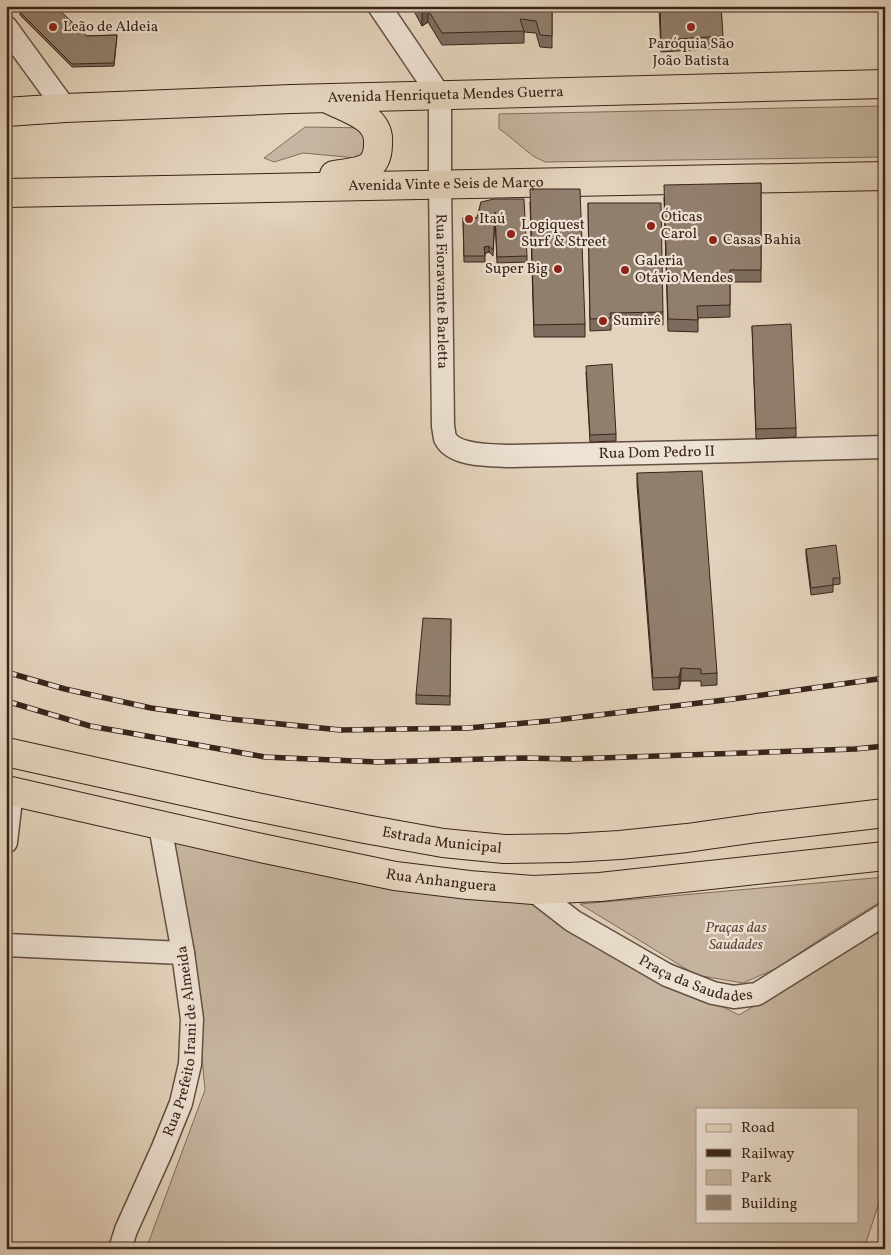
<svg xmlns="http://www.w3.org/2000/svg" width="891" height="1255" viewBox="0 0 891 1255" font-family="Vollkorn,serif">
	<rect width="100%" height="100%" fill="#e3d3bc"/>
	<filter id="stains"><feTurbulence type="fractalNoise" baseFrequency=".004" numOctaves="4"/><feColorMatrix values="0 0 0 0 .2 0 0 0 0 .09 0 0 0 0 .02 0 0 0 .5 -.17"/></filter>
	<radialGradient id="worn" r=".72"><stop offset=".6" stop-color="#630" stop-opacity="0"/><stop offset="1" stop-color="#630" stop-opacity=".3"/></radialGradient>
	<g fill="#c6b5a0" stroke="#806c5d" fill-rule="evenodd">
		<polygon points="885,106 885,157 545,162 533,156 505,133 499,129 499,114"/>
		<polygon points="305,127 371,128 374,150 357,158 303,153 274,162 264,158"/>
		<path d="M 170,838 L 528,901 L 580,936 L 739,1015 L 885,928 L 885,1184 L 864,1249 L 146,1249 L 205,1090 L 191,941 ZM 697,1109 L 857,1109 L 857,1221 L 697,1221 Z"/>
		<polygon points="885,877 885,899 831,932 777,968 743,983 696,975 580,904"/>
	</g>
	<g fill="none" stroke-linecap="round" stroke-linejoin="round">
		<g stroke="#644f42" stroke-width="25">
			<g id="street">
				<path id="s1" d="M 379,6 L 440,96 L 440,184 L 443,426 C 444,430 444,435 445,438 C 454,457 493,455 511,456 L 739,451 L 885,447"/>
				<polyline points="6,27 65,108"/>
				<polyline points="6,842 12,791"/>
				<path id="s2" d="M 533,890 L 573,921 L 667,975 L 713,993 L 734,997 L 757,994 L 885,914"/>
				<polyline points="6,945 183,953"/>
				<path id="s3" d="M 120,1249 L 126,1230 L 162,1150 L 181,1103 L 190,1064 L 192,1019 L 183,953 L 160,826"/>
			</g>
		</g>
		<g stroke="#39231a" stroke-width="30">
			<g id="primary">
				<path d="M 330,100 C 342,106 357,111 368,120 C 375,126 379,134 378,144 C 378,173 357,171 334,175"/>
				<path id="s4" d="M 6,112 L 65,108 L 291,99 L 885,84"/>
				<path id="s5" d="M 6,193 L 885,176"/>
				<path id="s6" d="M 6,752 L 242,804 L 365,829 L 443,843 L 504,849 L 568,848 L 620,845 L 687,838 L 757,828 L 885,813"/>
				<path id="s7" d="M 6,790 L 261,848 L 395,876 L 469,885 L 533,890 L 600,887 L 885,856"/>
			</g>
		</g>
		<use href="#street" stroke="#ede2d3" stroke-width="22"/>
		<use href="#primary" stroke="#e3d3bc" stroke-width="28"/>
		<g stroke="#39231a" stroke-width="5.5">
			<g id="rail">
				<polyline points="6,672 65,689 151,708 230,719 341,730 468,728 548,721 733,699 885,678"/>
				<polyline points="6,701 90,726 265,757 378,762 523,758 572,759 855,749 885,746"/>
			</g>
		</g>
		<use href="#rail" stroke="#ede2d3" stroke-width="4" stroke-dasharray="11" stroke-linecap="butt"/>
	</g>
	<g fill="#7d6d5f" stroke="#39231a">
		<polygon points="415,6 552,6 552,48 540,47 536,33 524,32 524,43 442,45 428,22 422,26 415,13"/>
		<polygon points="659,6 721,6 723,48 661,52"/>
		<polygon points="20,12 87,36 117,35 114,66 72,67 20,15"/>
		<polygon points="761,183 761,282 730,282 730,317 698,318 698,332 668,331 664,197"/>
		<polygon points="481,202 527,256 527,262 497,263 495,219 493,256 489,252 485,253 485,262 464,262 463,218 477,218"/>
		<polygon points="530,202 585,324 585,337 534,337"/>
		<polygon points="588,203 663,312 663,325 611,325 611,330 590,331"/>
		<polygon points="752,326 796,428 796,437 756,439"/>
		<polygon points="586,372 616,434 616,441 590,442"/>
		<polygon points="637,473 717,673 717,685 701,686 701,681 681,681 679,689 653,690 637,485"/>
		<polygon points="806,549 840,578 840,584 833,585 833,592 811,595 806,555"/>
		<polygon points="451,619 450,705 416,704 416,695"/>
	</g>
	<g fill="#66594d" stroke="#39231a">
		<polygon points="428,10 428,22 422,26 422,13"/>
		<polygon points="489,246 489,252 484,254 484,247"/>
		<polygon points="681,668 681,681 679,689 679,677"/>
	</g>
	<g fill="#917f6e" stroke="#39231a">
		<polygon points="26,6 55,6 87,36 117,35 114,63 72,64 20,12"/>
		<polygon points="418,6 552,6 552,36 540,35 536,21 520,19 524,31 442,33 428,10 422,13"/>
		<polygon points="660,6 721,6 723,36 661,40"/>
		<polygon points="761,183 761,270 730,270 730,305 697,306 698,320 668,319 664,185"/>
		<polygon points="530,189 580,189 585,324 534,325"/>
		<polygon points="494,199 524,199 527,256 497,257 495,212 493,250 489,246 484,247 485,256 464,256 463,218 477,218 481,202"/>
		<polygon points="588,203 661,203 663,312 610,313 611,318 590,319"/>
		<polygon points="791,324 796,428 756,429 752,326"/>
		<polygon points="612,364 616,434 590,435 586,366"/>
		<polygon points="702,471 717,673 701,674 701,669 681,668 679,677 653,678 637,473"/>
		<polygon points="836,545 840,578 833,578 833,585 811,588 806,549"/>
		<polygon points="423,618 451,619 450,696 416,695"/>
	</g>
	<g fill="#8f2418" stroke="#ede2d3" stroke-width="2">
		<circle cx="53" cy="27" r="5"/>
		<circle cx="691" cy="27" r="5"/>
		<circle cx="469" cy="219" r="5"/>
		<circle cx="651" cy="226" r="5"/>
		<circle cx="511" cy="234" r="5"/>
		<circle cx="713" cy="240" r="5"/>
		<circle cx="558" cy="269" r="5"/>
		<circle cx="625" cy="270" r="5"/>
		<circle cx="603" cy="321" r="5"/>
	</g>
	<g text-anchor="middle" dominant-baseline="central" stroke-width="4.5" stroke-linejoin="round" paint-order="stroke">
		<g font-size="15" fill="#39231a" stroke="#ede2d3" text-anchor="start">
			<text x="63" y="27">Leão de Aldeia</text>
			<text x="691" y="44" text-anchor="middle">Paróquia São<tspan x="691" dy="17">João Batista</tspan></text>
			<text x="661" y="217">Óticas<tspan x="661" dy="17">Carol</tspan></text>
			<text x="479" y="219">Itaú</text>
			<text x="521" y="225">Logiquest<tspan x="521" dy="17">Surf &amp; Street</tspan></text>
			<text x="723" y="240">Casas Bahia</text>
			<text x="635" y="261">Galeria<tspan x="635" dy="17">Otávio Mendes</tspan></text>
			<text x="548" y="269" text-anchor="end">Super Big</text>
			<text x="613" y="321">Sumirê</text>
		</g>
		<g font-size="15" fill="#39231a" stroke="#ede2d3">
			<text stroke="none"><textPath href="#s4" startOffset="440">Avenida Henriqueta Mendes Guerra</textPath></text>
			<text stroke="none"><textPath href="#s5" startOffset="440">Avenida Vinte e Seis de Março</textPath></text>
			<text stroke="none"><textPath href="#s1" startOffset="304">Rua Fioravante Barletta</textPath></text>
			<text stroke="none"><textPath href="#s1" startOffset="668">Rua Dom Pedro II</textPath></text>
			<text stroke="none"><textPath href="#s6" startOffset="445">Estrada Municipal</textPath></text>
			<text stroke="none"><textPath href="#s7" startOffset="445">Rua Anhanguera</textPath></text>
			<text stroke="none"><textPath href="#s2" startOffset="188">Praça da Saudades</textPath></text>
			<text stroke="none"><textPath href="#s3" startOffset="220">Rua Prefeito Irani de Almeida</textPath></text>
		</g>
		<g font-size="15" font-style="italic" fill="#5c483c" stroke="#ede2d3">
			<text x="736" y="928">Praças das<tspan x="736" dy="17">Saudades</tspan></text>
		</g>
	</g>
	<rect width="891" height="1255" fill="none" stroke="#e3d3bc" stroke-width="25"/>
	<rect x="8" y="8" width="876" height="1240" fill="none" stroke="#39231a" stroke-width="2.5"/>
	<rect x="12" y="12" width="866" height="1230" fill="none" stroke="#39231a"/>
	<rect x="696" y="1108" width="162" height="115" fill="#ede2d3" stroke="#a59689"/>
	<rect x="706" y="1124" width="25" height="8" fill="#e3d3bc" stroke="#a59689"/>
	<text x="741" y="1132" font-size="15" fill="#39231a">Road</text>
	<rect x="706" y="1149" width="25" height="8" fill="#39231a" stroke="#a59689"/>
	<text x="741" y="1158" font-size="15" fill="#39231a">Railway</text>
	<rect x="706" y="1170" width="25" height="15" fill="#c6b5a0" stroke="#a59689"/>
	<text x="741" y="1182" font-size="15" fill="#39231a">Park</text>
	<rect x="706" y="1195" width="25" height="15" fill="#917f6e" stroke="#a59689"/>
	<text x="741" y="1208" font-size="15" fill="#39231a">Building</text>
	<rect width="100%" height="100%" filter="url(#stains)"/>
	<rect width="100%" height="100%" fill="url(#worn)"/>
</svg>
